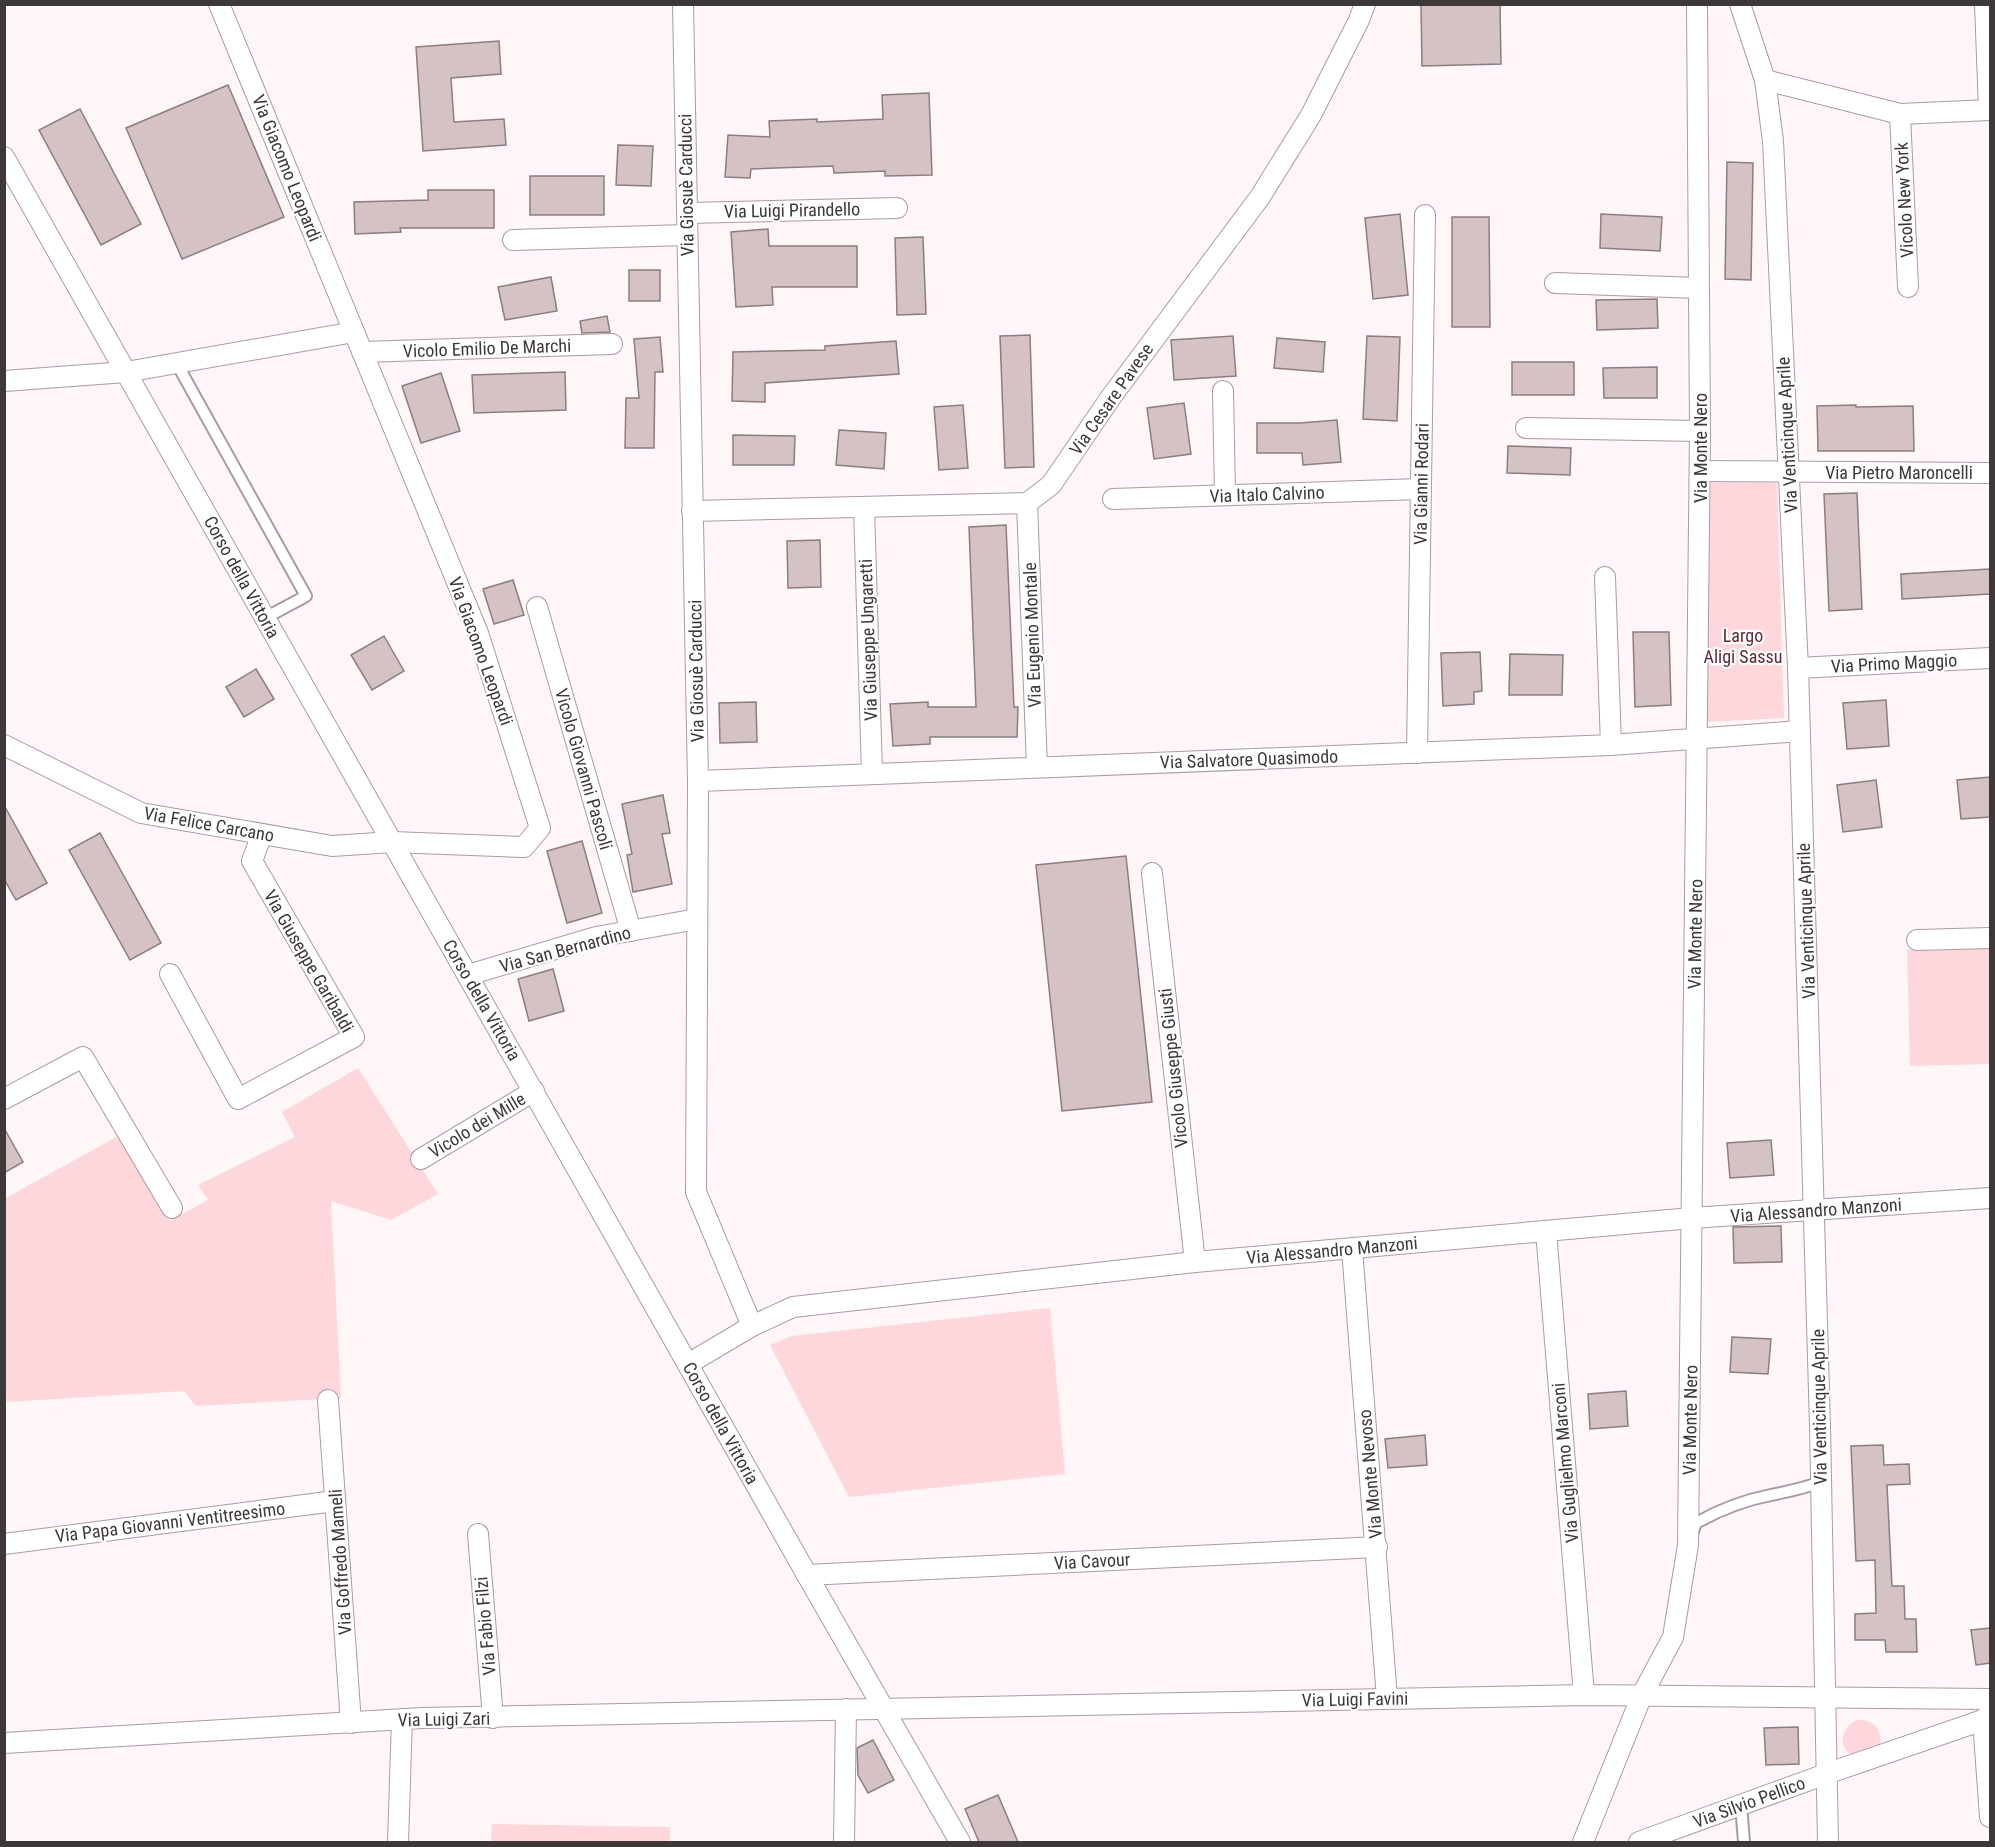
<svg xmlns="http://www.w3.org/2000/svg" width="1995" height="1847" viewBox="0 0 1995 1847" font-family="'Roboto Condensed',sans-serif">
	<rect width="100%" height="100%" fill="#fef6f7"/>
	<g fill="#fed7dd">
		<polygon points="1704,482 1777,483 1784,718 1705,722"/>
		<polygon points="1990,947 1990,1064 1910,1066 1907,949"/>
		<polygon points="358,1068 438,1194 391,1220 331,1201 341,1398 196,1406 184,1391 7,1402 4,1374 4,1199 118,1136 169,1221 208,1200 198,1185 295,1137 282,1112"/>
		<polygon points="1050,1308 1065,1474 849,1497 770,1345 792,1336"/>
		<path d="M 1857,1720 C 1874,1719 1883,1730 1880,1747 L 1856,1758 C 1838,1749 1838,1729 1857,1720 Z"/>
		<polygon points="492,1824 670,1827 670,1842 491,1842"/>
	</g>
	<g fill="#d4c2c5" stroke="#8d7d7f" stroke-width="1.5">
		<polygon points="1421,4 1500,4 1501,64 1422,66"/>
		<polygon points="499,41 501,74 451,78 454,122 504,119 506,145 423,151 416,47"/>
		<polygon points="228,85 284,217 182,259 126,128"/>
		<polygon points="929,93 932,175 885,176 885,171 834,173 833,166 751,169 750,178 725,177 728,135 770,137 769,121 817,119 817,122 883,119 882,95"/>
		<polygon points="80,109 141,224 101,245 39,130"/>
		<polygon points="618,145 653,146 651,186 616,185"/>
		<polygon points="1727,162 1753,163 1751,280 1725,279"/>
		<rect x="530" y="176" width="74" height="39"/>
		<polygon points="428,190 494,190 494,228 400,228 401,232 355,234 354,202 428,200"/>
		<polygon points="1400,214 1408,295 1373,299 1365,218"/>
		<polygon points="1601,214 1662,217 1660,251 1600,248"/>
		<polygon points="1452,217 1489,217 1490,327 1452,327"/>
		<polygon points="768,229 769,246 857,246 857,287 772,287 773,305 736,307 731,232"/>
		<polygon points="923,237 926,314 897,315 895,238"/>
		<rect x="629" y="270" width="31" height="31"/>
		<polygon points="551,277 557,311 505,320 498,287"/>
		<polygon points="1657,299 1658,328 1597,330 1596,300"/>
		<polygon points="607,316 610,332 582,333 580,321"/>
		<polygon points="1030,335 1034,467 1005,468 1000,336"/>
		<polygon points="1233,336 1236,376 1174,380 1171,340"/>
		<polygon points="1367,336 1400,337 1397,421 1363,419"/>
		<polygon points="660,337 663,372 655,372 654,448 625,448 626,398 639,398 634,339"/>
		<polygon points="1277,338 1325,342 1323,372 1274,368"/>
		<polygon points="896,341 899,374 765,383 765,402 732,401 733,352 825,350 825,346"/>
		<rect x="1512" y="362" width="62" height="33"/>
		<polygon points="1657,367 1657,398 1604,398 1603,368"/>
		<polygon points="565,372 566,410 474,413 472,375"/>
		<polygon points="441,373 460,431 421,443 402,386"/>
		<polygon points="1184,403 1191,454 1154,459 1147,408"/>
		<polygon points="963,405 968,468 939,470 934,407"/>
		<polygon points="1856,405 1856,407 1913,406 1914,451 1818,451 1817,406"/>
		<polygon points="1337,420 1341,462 1303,465 1302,453 1257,453 1257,423 1300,423"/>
		<polygon points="839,430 886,433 884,469 836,465"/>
		<polygon points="733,435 795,436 794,465 733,465"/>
		<polygon points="1508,446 1571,448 1570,475 1507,473"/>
		<polygon points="1857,493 1862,609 1829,611 1824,494"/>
		<polygon points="1006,525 1014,707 1018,707 1017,737 930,737 930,744 893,746 890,704 928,702 928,707 976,707 969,527"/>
		<polygon points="820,540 821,587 788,588 787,541"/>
		<polygon points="1990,569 1990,594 1902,599 1901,574"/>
		<polygon points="513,580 524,615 494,624 483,589"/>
		<polygon points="1633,632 1669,632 1671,705 1635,707"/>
		<polygon points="384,636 404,671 372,690 351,655"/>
		<polygon points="1480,652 1482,691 1474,692 1474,704 1443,706 1441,653"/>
		<polygon points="1510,654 1563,655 1562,695 1509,695"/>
		<polygon points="256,669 274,699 244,717 226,687"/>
		<polygon points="1886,700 1889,746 1847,749 1843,703"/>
		<polygon points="756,702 757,742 720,743 719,703"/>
		<polygon points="1990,777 1990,817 1961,819 1957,780"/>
		<polygon points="1876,780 1882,827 1843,832 1837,785"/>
		<polygon points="663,795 670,833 662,834 672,884 633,892 627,855 632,854 622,804"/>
		<polygon points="4,805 47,883 16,900 4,879"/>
		<polygon points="100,833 161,943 130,960 69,850"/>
		<polygon points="582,841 602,913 567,923 547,851"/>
		<polygon points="1126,856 1152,1102 1062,1111 1036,865"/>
		<polygon points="553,969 564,1011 529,1021 518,979"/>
		<polygon points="4,1128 23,1162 4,1173"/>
		<polygon points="1771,1140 1774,1175 1730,1178 1727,1143"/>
		<polygon points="1781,1226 1782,1262 1734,1263 1733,1227"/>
		<polygon points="1732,1337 1771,1339 1768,1374 1730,1372"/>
		<polygon points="1626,1391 1628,1426 1590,1429 1588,1394"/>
		<polygon points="1425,1435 1427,1465 1388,1468 1385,1439"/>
		<polygon points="1883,1445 1884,1465 1909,1464 1910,1484 1887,1485 1892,1586 1904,1586 1905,1619 1916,1619 1917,1652 1886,1652 1885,1640 1855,1640 1855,1614 1876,1613 1875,1560 1856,1561 1851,1446"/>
		<polygon points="1990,1628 1990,1663 1976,1665 1971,1630"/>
		<polygon points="1798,1727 1799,1764 1766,1765 1764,1728"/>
		<polygon points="873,1740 894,1780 868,1793 858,1775 857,1748"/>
		<polygon points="998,1795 1018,1842 979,1842 965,1809"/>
	</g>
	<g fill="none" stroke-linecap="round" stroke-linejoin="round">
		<g stroke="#ac9b9e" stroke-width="14">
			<g id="service">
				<polyline points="177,364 306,596 265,618"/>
				<path d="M 1692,1534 L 1696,1523 C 1719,1510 1745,1500 1771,1495 C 1789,1491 1802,1489 1821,1482"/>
				<polyline points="1741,1805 1744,1842"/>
			</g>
		</g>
		<g stroke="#ac9b9e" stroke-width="22">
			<g id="minor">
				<polyline points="683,4 698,781 696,1192 752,1326"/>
				<polyline points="1740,4 1765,80 1773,141 1798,668 1820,1426 1828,1842"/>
				<polyline points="1985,4 1989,110"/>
				<polyline points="1765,80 1900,114 1990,110"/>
				<polyline points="1900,114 1908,287"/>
				<polyline points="4,157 807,1575 960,1842"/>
				<polyline points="687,213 897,208"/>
				<polyline points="513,240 687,235"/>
				<polyline points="1555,283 1699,288"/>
				<polyline points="362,352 612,344"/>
				<polyline points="4,381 126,372 354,332"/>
				<polyline points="1223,391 1225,495"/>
				<polyline points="1526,428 1700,431"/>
				<polyline points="1700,471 1990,473"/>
				<polyline points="1113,499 1421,489"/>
				<polyline points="1027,503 1037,767"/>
				<polyline points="864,507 872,774"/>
				<polyline points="692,511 1027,503 1051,485 1111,397 1260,197 1311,115 1359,20 1365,4"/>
				<polyline points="1605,577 1611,745"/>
				<polyline points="537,607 631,931"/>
				<polyline points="1798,668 1990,658"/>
				<polyline points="4,745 141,813 332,846 392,842 524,847 540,828 478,633 219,4"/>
				<polyline points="1417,753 1425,215"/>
				<polyline points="698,781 1611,745 1800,731"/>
				<polyline points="1152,873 1195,1262"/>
				<polyline points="1917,940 1990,938"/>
				<polyline points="170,974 238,1099 354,1037 252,861 262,834"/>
				<polyline points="468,975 596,937 697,919"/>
				<polyline points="4,1099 83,1057 172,1208"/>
				<polyline points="421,1159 534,1091"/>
				<polyline points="1546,1231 1584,1695"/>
				<polyline points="1352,1249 1387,1698"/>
				<polyline points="688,1364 752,1326 793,1307 1195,1262 1692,1218 1990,1198"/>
				<polyline points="328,1400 351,1723"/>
				<polyline points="478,1534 493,1718"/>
				<polyline points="4,1544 335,1501"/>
				<polyline points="807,1575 1377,1547"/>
				<polyline points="1983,1720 1990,1817"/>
				<polyline points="4,1743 422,1718 1584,1695 1990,1699"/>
				<polyline points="398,1842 402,1719"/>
				<polyline points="844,1842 846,1709"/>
				<polyline points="1583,1842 1642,1695 1673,1637 1688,1545 1700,431 1697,4"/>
				<polyline points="1639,1842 1826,1774 1983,1720 1990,1713"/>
			</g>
		</g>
		<use href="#service" stroke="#fff" stroke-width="10"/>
		<use href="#minor" stroke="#fff" stroke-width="20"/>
	</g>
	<g text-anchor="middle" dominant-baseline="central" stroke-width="4.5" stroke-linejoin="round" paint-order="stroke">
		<g font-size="18" fill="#3f3839" stroke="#fff">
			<text transform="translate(287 168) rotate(68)">Via Giacomo Leopardi</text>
			<text transform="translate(686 185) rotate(-91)">Via Giosuè Carducci</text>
			<text transform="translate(1904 200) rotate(-93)">Vicolo New York</text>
			<text transform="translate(792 210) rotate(-1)">Via Luigi Pirandello</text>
			<text transform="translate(487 348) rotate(-2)">Vicolo Emilio De Marchi</text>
			<text transform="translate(1111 399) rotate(-55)">Via Cesare Pavese</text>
			<text transform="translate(1787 435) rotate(-93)">Via Venticinque Aprile</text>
			<text transform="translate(1700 448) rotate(-90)">Via Monte Nero</text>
			<text x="1899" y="472">Via Pietro Maroncelli</text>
			<text transform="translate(1421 484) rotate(-89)">Via Gianni Rodari</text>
			<text transform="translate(1267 494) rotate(-2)">Via Italo Calvino</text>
			<text transform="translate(242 577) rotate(61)">Corso della Vittoria</text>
			<text transform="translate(1032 635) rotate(-92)">Via Eugenio Montale</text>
			<text transform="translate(868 640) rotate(-92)">Via Giuseppe Ungaretti</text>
			<text transform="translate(481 651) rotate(70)">Via Giacomo Leopardi</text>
			<text transform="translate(1894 663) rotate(-3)">Via Primo Maggio</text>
			<text transform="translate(696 671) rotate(-91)">Via Giosuè Carducci</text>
			<text transform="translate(1249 759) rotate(-2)">Via Salvatore Quasimodo</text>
			<text transform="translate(584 769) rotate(74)">Vicolo Giovanni Pascoli</text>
			<text transform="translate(209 824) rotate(10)">Via Felice Carcano</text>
			<text transform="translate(1806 921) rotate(-92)">Via Venticinque Aprile</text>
			<text transform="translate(1695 934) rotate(-89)">Via Monte Nero</text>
			<text transform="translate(565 949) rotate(-15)">Via San Bernardino</text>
			<text transform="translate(309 961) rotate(60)">Via Giuseppe Garibaldi</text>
			<text transform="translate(482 1000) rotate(60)">Corso della Vittoria</text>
			<text transform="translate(1173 1068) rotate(-96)">Vicolo Giuseppe Giusti</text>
			<text transform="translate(477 1125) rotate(-31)">Vicolo dei Mille</text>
			<text transform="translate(1816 1210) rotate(-4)">Via Alessandro Manzoni</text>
			<text transform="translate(1332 1250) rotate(-5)">Via Alessandro Manzoni</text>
			<text transform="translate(1819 1407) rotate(-91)">Via Venticinque Aprile</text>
			<text transform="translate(1690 1420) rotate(-89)">Via Monte Nero</text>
			<text transform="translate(721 1423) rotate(61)">Corso della Vittoria</text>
			<text transform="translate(1565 1463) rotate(-95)">Via Guglielmo Marconi</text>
			<text transform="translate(1370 1474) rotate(-95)">Via Monte Nevoso</text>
			<text transform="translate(170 1522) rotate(-7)">Via Papa Giovanni Ventitreesimo</text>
			<text transform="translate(1092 1561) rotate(-3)">Via Cavour</text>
			<text transform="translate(340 1562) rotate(-94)">Via Goffredo Mameli</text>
			<text transform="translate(485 1626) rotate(-95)">Via Fabio Filzi</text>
			<text transform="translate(1355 1699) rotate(-1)">Via Luigi Favini</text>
			<text transform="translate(444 1719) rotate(-1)">Via Luigi Zari</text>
			<text transform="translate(1749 1802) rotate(-20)">Via Silvio Pellico</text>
		</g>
		<g font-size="18" fill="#632634" stroke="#fff">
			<text x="1743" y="635">Largo<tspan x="1743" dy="21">Aligi Sassu</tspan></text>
		</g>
	</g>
	<rect width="1995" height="1847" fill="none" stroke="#3f3839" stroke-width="12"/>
</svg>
